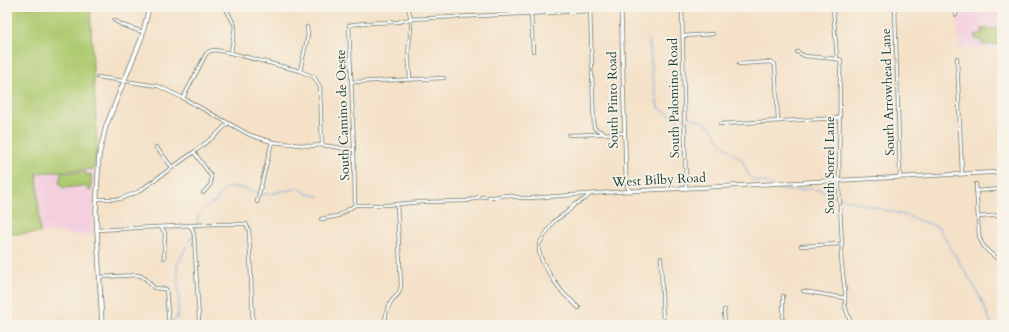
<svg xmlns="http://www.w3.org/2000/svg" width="1009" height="332" viewBox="0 0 1009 332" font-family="Cardo,serif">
	<rect width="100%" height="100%" fill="#f7f3e8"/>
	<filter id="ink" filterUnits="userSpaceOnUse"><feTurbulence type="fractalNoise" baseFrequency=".025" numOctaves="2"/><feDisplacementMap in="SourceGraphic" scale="8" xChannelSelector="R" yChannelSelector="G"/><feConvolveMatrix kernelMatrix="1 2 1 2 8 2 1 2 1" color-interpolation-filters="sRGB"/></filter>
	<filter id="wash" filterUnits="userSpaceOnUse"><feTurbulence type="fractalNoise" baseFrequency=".012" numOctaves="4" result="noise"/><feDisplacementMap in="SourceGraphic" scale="16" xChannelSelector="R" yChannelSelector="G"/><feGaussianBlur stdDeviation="0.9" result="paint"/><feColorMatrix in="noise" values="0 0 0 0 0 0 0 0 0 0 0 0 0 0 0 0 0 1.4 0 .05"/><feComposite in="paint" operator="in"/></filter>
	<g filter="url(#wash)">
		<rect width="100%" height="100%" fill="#f4e1c7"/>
		<g fill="#f4cfde">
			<polygon points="957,7 1002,7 1002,47 959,49"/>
			<polygon points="94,169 93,189 93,235 65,235 64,232 40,233 37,173"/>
		</g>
		<g fill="#aeca70" stroke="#668452">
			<polygon points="7,7 90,7 97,142 94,169 37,173 40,233 7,234"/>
			<polygon points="1001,28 1002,29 1002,44 982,45 981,40 976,40 975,35 982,34 982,29"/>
			<polygon points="86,172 86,175 91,174 91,188 90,191 84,186 63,188 59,183 61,173"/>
		</g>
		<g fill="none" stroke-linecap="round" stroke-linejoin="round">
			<g stroke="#6fa5dd" stroke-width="1">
				<path d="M 649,41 C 651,63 653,86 658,107 L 677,119 L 688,117 L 702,121 L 712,128 L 718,139 L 732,153 L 742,159 L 747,172 L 753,180 L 769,183"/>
				<path d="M 771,185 C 783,196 806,187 821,190 C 827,191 832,196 838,198"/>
				<polyline points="841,198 904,215 938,227 978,293 992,325"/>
				<path d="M 170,323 L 177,318 L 179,300 L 177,265 L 197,227 L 198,216 L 210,204 L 212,204 L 217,201 C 218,197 219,194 223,191 C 236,180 252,195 266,194 C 273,194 281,191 288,190 L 289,191 L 298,187 L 307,194 L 319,196"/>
			</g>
		</g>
	</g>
	<g filter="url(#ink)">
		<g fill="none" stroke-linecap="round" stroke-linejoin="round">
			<g stroke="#6a7667" stroke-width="4">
				<g id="minor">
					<polyline points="225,7 235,26 231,53"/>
					<path d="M 408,7 C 413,25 411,28 409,45 C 407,56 410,69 410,80"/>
					<polyline points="590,7 592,68"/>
					<polyline points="682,7 686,188"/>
					<polyline points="833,7 837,59 841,60 840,73 839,187 842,244 841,258 845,292 845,306 850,321 849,325"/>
					<polyline points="895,7 900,177"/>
					<polyline points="955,7 956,15"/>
					<polyline points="531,14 533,51"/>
					<polyline points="114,20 122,25 143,32"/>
					<polyline points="683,36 713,34"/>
					<polyline points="797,52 805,56 837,59"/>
					<polyline points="957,58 962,174"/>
					<polyline points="739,64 770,62 775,64 778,120"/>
					<polyline points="300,71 308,35 307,27"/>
					<polyline points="592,73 594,128 604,133"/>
					<polyline points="97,77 158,86 183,98 250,135 272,142 311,146 322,145 354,150"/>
					<polyline points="352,82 444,78"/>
					<polyline points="183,98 206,54 210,51 215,50 231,53 300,71 314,77 320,87 322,145"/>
					<polyline points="720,124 840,118"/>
					<polyline points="569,135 624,133"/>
					<polyline points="156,147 172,167"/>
					<polyline points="194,152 211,176 211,184 203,193"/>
					<polyline points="1001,172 1002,186"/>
					<path d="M 976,184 L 979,236 C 982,247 991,256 1002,260"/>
					<polyline points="976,191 1002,189"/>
					<polyline points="97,199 120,199 138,192 194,152 217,134 227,124"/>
					<polyline points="257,202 272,142"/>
					<polyline points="355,205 354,150 349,25 364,23 398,22 410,19 590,11"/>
					<polyline points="978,217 1002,215"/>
					<polyline points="321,219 338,216 355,205 386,205 422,202 467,201 479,197 494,197 507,195 521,198 531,198 630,191"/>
					<polyline points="190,226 192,228 194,235 199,319"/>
					<polyline points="161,227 165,233 164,258"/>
					<polyline points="97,230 214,224 246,224 249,230 253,325"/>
					<polyline points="801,246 842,244"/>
					<polyline points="661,258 663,325"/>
					<polyline points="100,277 139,275 146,279 154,288 166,289 169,325"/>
					<polyline points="803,291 845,298"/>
					<polyline points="783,296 783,325"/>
					<polyline points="579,308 563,293 552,278 542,261 539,251 539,244 554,221 566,213 575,204 585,199 590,194"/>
					<polyline points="725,310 724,310 725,325"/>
					<path d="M 385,325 C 385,318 387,308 391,302 C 397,293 399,297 401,285 L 397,204"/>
				</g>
			</g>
			<g stroke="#6a7667" stroke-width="4.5">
				<polyline id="tertiary" points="621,7 626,177 628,188 630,191 1002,172"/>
			</g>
			<g stroke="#6a7667" stroke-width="5">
				<polyline id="secondary" points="102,325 96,212 99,155 106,126 142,37 149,7"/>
			</g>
			<use href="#minor" stroke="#fff" stroke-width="2.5"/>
			<use href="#tertiary" stroke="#fff" stroke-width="3"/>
			<use href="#secondary" stroke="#fff" stroke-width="3.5"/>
		</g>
	</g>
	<g text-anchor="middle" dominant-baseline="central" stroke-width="3.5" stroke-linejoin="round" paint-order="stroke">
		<g font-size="13" fill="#1f3d34" stroke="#f7f3e8">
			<text transform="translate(888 92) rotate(-92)">South Arrowhead Lane</text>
			<text transform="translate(674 98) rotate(-91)">South Palomino Road</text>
			<text transform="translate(613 100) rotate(-91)">South Pinto Road</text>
			<text transform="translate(343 115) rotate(-92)">South Camino de Oeste</text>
			<text transform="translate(830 165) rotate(-90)">South Sorrel Lane</text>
			<text transform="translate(659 180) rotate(-3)">West Bilby Road</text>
		</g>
	</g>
	<rect width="1009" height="332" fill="none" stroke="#f7f3e8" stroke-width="24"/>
</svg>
